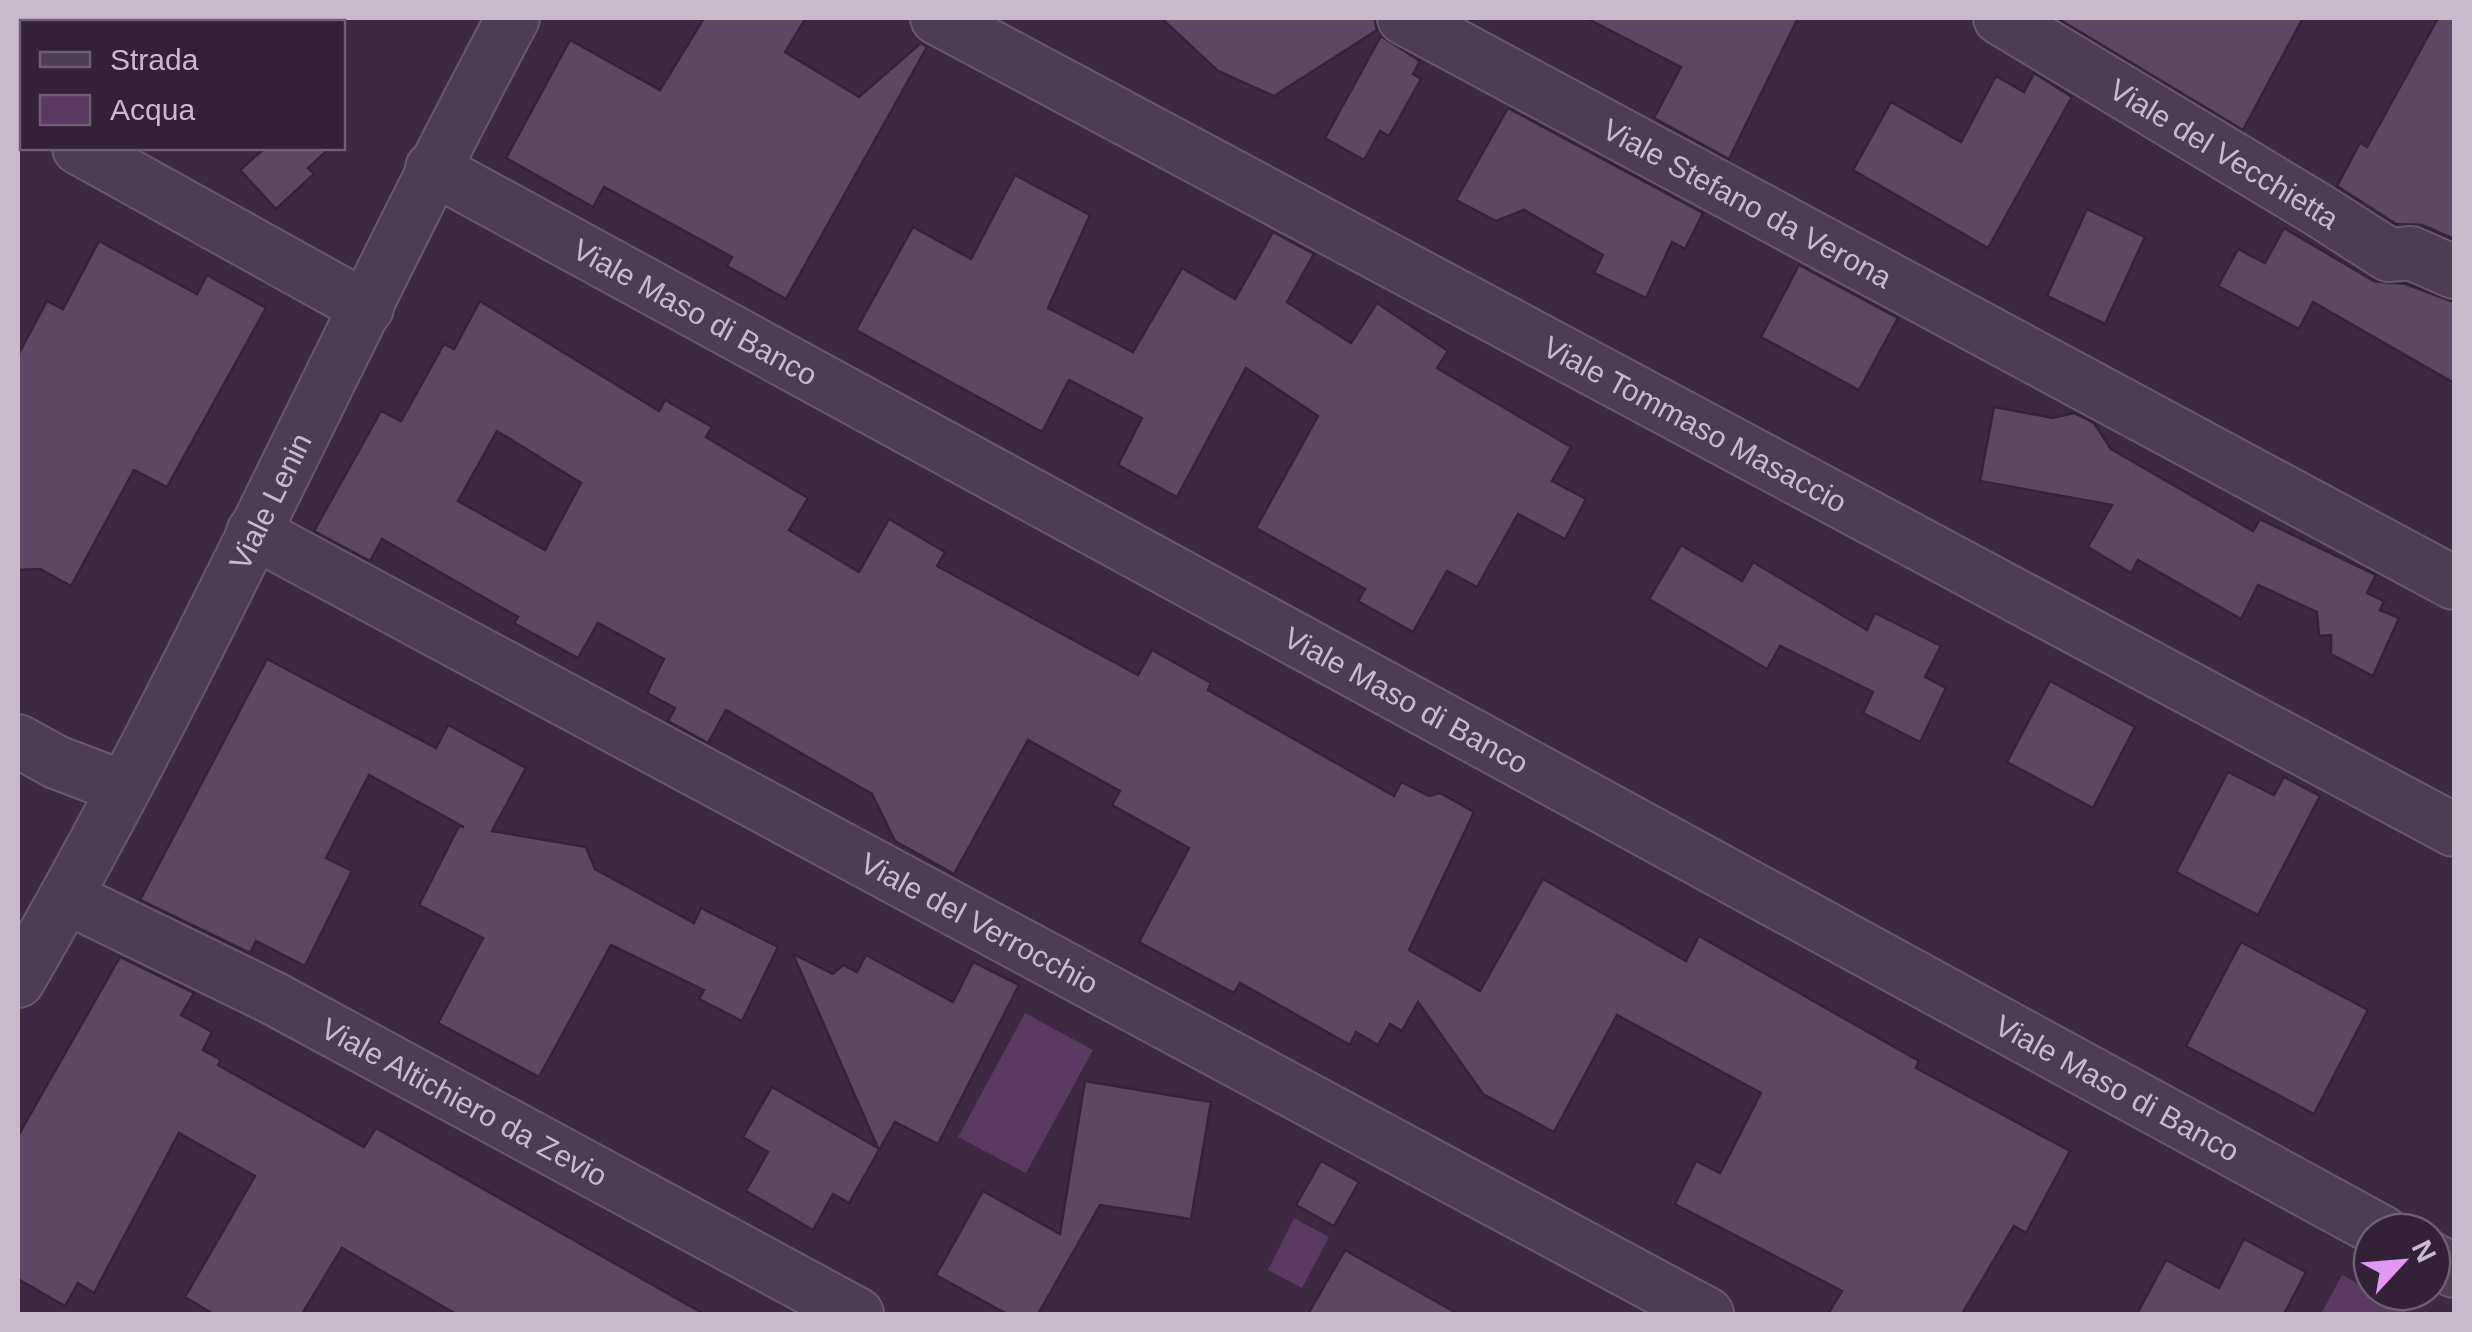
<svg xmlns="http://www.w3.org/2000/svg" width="2472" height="1332" viewBox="0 0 2472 1332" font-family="Helvetica,sans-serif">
	<rect width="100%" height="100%" fill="#3c2942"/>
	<g fill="#5a3a63">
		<polygon points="1025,1013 1093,1050 1026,1173 958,1137"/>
		<polygon points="1294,1218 1329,1237 1302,1288 1268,1270"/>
		<polygon points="2342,1275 2407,1310 2404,1314 2321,1314"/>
	</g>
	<g fill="#5c4863" stroke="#342339" stroke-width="2.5" fill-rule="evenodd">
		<polygon points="704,18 806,18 785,52 859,97 921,43 927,47 786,299 727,266 732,257 604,187 593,207 506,158 570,40 660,90"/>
		<polygon points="1161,18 1374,18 1377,30 1274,96 1218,71"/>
		<polygon points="1586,18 1798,18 1729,159 1654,118 1681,67"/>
		<polygon points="2057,18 2303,18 2243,130"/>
		<polygon points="2438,18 2454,18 2454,239 2422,225 2396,224 2337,186 2360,143 2367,147"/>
		<polygon points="1381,36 1420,61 1413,74 1421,79 1389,136 1380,131 1364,160 1325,138"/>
		<polygon points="2034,73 2072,97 1988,248 1853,170 1891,102 1961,142 1996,76 2024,92"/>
		<polygon points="1508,108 1703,213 1685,249 1672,242 1646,298 1594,273 1603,255 1524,210 1496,221 1456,200"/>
		<polygon points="265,148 330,148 308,168 314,174 276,209 240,170"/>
		<polygon points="1015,175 1090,215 1048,308 1133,352 1182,268 1235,299 1273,232 1314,254 1287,302 1351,343 1377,303 1448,351 1437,368 1571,447 1552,481 1586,499 1565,539 1518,514 1477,587 1447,571 1413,632 1358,601 1365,589 1256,528 1318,416 1246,368 1177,497 1118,465 1142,418 1069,380 1042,432 856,330 913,227 971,259"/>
		<polygon points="2087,209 2145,237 2105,324 2047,296"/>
		<polygon points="2284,228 2374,281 2406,284 2454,302 2454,383 2313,302 2299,329 2218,286 2238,249 2265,263"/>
		<polygon points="99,241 197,294 207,275 266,308 167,487 134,470 71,586 40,569 18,570 18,355 47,301 63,309"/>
		<polygon points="1799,265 1898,318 1859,390 1761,337"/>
		<path d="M 480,301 L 659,411 L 665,400 L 712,427 L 706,437 L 808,498 L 789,530 L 859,572 L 889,519 L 945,552 L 937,566 L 1138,675 L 1152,650 L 1211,683 L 1208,690 L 1394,796 L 1401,782 L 1429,796 L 1440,793 L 1474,812 L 1409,950 L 1480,991 L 1543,879 L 1686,961 L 1699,936 L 1919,1061 L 1916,1068 L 2070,1151 L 2026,1233 L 2014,1226 L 1962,1314 L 1828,1314 L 1842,1291 L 1675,1204 L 1696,1161 L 1720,1173 L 1761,1093 L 1617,1015 L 1554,1132 L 1483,1094 L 1418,1002 L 1402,1031 L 1390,1024 L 1378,1045 L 1356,1032 L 1350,1045 L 1240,983 L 1234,993 L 1139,942 L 1189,848 L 1112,805 L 1120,791 L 1028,740 L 954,874 L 895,841 L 872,794 L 726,710 L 708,743 L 668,721 L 675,708 L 647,693 L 664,659 L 598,623 L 578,658 L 514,623 L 518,617 L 382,539 L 370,561 L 314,531 L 381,411 L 401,421 L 444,344 L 454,349 ZM 497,431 L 581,483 L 545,550 L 458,501 Z"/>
		<polygon points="1994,407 2053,418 2074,413 2094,423 2111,449 2253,531 2260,519 2376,575 2367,593 2384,601 2380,610 2399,618 2373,676 2331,654 2331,635 2319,636 2317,612 2258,585 2241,619 2138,560 2131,573 2088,547 2112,505 1980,481"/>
		<polygon points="1681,545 1742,581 1753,562 1867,630 1875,613 1941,646 1925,677 1946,688 1920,742 1863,713 1873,692 1780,646 1767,669 1649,599"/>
		<polygon points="267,659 436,748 448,725 526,768 492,831 586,847 595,869 694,923 701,908 778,947 742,1021 699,999 704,990 611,945 539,1077 438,1023 483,938 419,905 459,826 464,827 369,775 326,858 352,871 305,966 256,941 250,953 140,900"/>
		<polygon points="2050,681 2135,727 2093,808 2007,762"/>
		<polygon points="2228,772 2274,795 2284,777 2320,796 2258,915 2176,872"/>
		<polygon points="2241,942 2368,1010 2314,1114 2186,1046"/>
		<polygon points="793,954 833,974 843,965 857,972 866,955 953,1002 973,962 1019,985 938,1144 895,1122 849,1203 833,1194 813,1230 746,1191 768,1152 743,1137 772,1087 878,1148"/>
		<polygon points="120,957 194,993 181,1015 212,1032 203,1050 221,1060 218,1065 364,1147 376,1128 704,1314 456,1314 342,1248 302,1314 213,1314 185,1297 255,1176 179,1133 94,1293 78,1283 65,1306 18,1279 18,1136"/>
		<polygon points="1085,1081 1211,1102 1191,1219 1100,1205 1038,1314 1007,1314 936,1275 983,1191 1060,1234"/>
		<polygon points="1321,1161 1359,1182 1334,1226 1296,1205"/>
		<polygon points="2244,1239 2306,1272 2284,1314 2137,1314 2166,1260 2219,1288"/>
		<polygon points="1345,1250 1458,1314 1308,1314"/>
	</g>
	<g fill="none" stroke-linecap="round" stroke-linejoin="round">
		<g stroke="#68586c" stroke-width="56">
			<g id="minor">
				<path id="s1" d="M 937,18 L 2454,830"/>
				<path id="s2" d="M 1404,18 L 2454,583"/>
				<path id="s3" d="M 2000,18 L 2317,209 L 2389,255 L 2411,253 L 2454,272"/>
				<polyline points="18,114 22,116"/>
				<polyline points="79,148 367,308"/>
				<path id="s4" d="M 432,168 L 2382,1232"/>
				<path id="s5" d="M 253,532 L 1707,1314"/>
				<polyline points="18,741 56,762 124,788"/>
				<path id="s6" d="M 66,897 L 273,998 L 857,1314"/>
				<path id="s7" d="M 18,981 C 199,669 343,336 513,18"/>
				<polyline points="2432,1259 2454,1271"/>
			</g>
		</g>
		<use href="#minor" stroke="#4d3d52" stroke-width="52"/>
	</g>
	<g text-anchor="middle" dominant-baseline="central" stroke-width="8" stroke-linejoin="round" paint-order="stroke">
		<g font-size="30" fill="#c8bacb" stroke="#322137">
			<text stroke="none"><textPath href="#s3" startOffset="262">Viale del Vecchietta</textPath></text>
			<text stroke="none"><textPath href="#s2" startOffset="390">Viale Stefano da Verona</textPath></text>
			<text stroke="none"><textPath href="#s4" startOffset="300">Viale Maso di Banco</textPath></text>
			<text stroke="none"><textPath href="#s1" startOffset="860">Viale Tommaso Masaccio</textPath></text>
			<text stroke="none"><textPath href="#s7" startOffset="542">Viale Lenin</textPath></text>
			<text stroke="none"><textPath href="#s4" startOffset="1110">Viale Maso di Banco</textPath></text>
			<text stroke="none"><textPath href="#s5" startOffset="825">Viale del Verrocchio</textPath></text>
			<text stroke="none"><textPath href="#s4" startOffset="1920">Viale Maso di Banco</textPath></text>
			<text stroke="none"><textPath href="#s6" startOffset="448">Viale Altichiero da Zevio</textPath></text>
		</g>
	</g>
	<rect width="2472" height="1332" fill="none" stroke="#c8bacb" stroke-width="40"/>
	<rect x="20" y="20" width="325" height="130" fill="#322137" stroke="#6e5e72" stroke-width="2.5"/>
	<rect x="40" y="52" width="50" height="15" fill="#4d3d52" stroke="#6e5e72" stroke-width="2.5"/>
	<text x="110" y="70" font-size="30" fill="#c8bacb">Strada</text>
	<rect x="40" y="95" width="50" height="30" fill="#5a3a63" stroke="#6e5e72" stroke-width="2.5"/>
	<text x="110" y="120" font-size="30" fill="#c8bacb">Acqua</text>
	<g transform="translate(2402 1262) rotate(64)"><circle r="48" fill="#322137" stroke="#6e5e72" stroke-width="2.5"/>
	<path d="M0-8L18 38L0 25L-18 38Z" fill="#e197f3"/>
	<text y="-15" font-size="28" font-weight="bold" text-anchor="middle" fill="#c8bacb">N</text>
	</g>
</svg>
